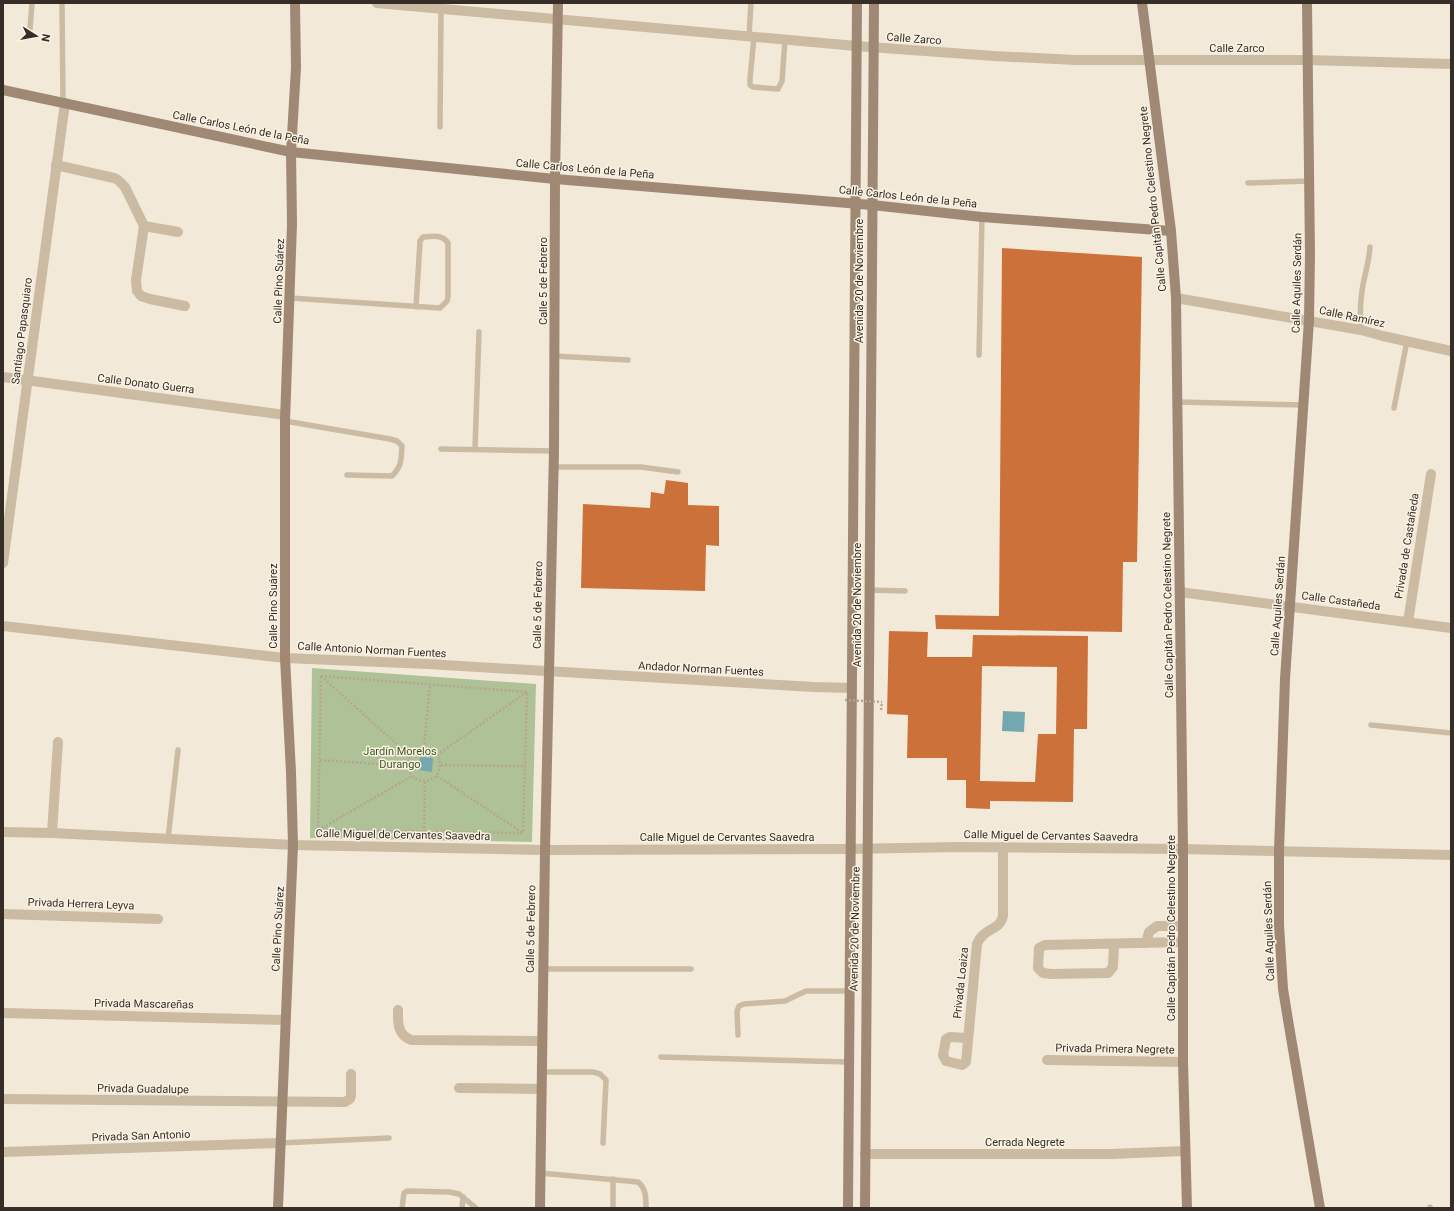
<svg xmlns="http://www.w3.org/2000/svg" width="1454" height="1211" viewBox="0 0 1454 1211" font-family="Roboto,sans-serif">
	<rect width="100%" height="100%" fill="#f3e9d8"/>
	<polygon fill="#afc297" points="312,668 536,684 532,842 310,838"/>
	<g fill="#75a7b1">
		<polygon points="1003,711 1025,712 1024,732 1002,731"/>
		<polygon points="420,757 433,758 432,772 419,770"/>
	</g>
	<g fill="#cd713b" fill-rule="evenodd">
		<polygon points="1002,248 1142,257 1137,562 1123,562 1122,632 936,629 935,615 999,616"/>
		<polygon points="666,480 688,483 688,505 719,506 719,546 706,545 705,591 581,588 583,504 650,508 651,492 664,494"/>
		<path d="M 889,631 L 928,632 L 927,657 L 972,657 L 973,635 L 1088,636 L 1087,729 L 1074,729 L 1073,802 L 990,801 L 990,809 L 966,808 L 966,780 L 947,780 L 947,758 L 907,758 L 908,715 L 887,714 ZM 982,666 L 1057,667 L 1056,734 L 1038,734 L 1035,782 L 980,781 Z"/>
	</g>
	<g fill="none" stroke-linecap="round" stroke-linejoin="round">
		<g stroke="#b7a58e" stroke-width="2.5" stroke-dasharray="2 2" stroke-linecap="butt">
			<polygon points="321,676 527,692 523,833 318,830"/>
			<polyline points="321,676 410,756"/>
			<polyline points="881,710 882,702"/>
			<polyline points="424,748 430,684"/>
			<circle cx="424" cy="765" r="16"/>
			<polyline points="437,755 527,692"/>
			<polyline points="320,760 408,766"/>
			<polyline points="441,765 525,766"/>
			<polyline points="437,776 523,833"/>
			<polyline points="319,830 412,776"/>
			<polyline points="424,832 425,782"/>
		</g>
		<g stroke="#cbbba3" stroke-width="5.5">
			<polyline points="62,3 63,102"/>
			<polyline points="30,29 32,3"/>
			<polyline points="749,36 751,3"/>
			<polyline points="754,37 750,79 750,85 753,87 778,89 782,81 785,40"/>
			<polyline points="440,127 441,9"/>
			<polyline points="1248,183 1309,181"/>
			<path d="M 290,298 L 440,308 L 447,301 L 448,297 L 448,243 C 442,234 433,236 423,237 L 420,241 L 416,307"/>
			<path d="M 1361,330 C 1360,317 1360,304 1362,291 C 1364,276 1369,263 1370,247"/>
			<polyline points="979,355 982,217"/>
			<polyline points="554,356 628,360"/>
			<polyline points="1178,402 1304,405"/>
			<polyline points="1394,408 1407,341"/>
			<path d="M 285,421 L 390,439 L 397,441 L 402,446 C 401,460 402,466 392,476 L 347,475"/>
			<polyline points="441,449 554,451"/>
			<polyline points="475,449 479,332"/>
			<polyline points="553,467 641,467 678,472"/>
			<polyline points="869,590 905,591"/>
			<polyline points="1371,725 1451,733"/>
			<polyline points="168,839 178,750"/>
			<polyline points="542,969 691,969"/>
			<polyline points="738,1035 737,1011 739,1006 744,1004 785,1001 806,991 849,991"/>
			<polyline points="661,1057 849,1062"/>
			<polyline points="541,1072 593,1072 600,1074 606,1080 603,1143"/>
			<polyline points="280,1143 389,1138"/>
			<path d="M 540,1173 L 638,1182 C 646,1188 646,1198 646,1208"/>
			<polyline points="402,1208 404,1193 407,1191 449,1192 459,1194 476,1208"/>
			<polyline points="462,1208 463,1197"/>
			<polyline points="613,1208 613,1179"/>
			<polyline points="1430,1208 1430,1207"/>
		</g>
		<g stroke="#cbbba3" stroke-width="10">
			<polyline points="377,3 856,46 994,56 1076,60 1308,60 1451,64"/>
			<polyline points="56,165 114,178 118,180 125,187 144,226 136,280 137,291 141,296 150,299 185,306"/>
			<polyline points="144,226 178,232"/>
			<polyline points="1176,298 1361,330 1383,336 1451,351"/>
			<polyline points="3,377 285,415"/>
			<polyline points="3,563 65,103"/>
			<polyline points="1180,592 1451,628"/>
			<polyline points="1408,622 1431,474"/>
			<polyline points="3,626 285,658 428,664 814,687 852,688"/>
			<polyline points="3,832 52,833 293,845 545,850 850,849 957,847 1183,849 1451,855"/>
			<polyline points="52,833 58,742"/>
			<polyline points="3,914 158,919"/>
			<polyline points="1146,943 1149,932 1157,926 1182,926"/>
			<polyline points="1114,944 1113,967 1108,973 1051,974 1043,973 1038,968 1039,948 1045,945 1183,942"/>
			<path d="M 398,1010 C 398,1023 397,1034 411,1040 L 542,1041"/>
			<polyline points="3,1013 285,1020"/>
			<path d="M 967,1038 L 950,1037 L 946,1039 L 943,1055 L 946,1061 L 962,1065 L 966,1062 L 977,944 C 984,927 999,932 1003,916 L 1003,847"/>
			<polyline points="1047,1060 1183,1062"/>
			<polyline points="459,1088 541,1089"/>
			<polyline points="3,1099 345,1102 350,1099 351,1096 351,1074"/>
			<polyline points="3,1152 280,1143"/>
			<polyline points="865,1154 1110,1154 1185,1151"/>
		</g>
		<g stroke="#9f8975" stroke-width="10">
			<polyline points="1142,3 1171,231 1176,298 1183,849 1183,1062 1187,1208"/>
			<polyline points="1307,3 1310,254 1309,320 1285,679 1279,851 1279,925 1283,989 1288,1020 1320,1208"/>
			<polyline points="3,90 291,152 555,179 872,205 982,217 1171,231"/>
			<polyline points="278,1208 293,845 291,772 285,658 285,421 292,224 291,152 296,68 295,3"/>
			<polyline points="540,1208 545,850 554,451 555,179 558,3"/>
			<polyline points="848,1208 857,3"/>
			<polyline points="865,1208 874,3"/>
		</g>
		<polyline stroke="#b7a58e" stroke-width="2.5" stroke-dasharray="2 2" stroke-linecap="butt" points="845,700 882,702"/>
	</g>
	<g text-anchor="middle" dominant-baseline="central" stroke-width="3" stroke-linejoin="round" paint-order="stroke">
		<g font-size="11" fill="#362d26" stroke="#faf3e4">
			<text transform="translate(914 39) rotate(4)">Calle Zarco</text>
			<text x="1237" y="48">Calle Zarco</text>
			<text transform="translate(241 128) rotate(11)">Calle Carlos León de la Peña</text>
			<text transform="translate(585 169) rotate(5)">Calle Carlos León de la Peña</text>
			<text transform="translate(908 197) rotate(6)">Calle Carlos León de la Peña</text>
			<text transform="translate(1153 199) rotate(-96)">Calle Capitán Pedro Celestino Negrete</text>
			<text transform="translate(279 281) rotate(-88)">Calle Pino Suárez</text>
			<text transform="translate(543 281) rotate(-90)">Calle 5 de Febrero</text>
			<text transform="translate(859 281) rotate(-90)">Avenida 20 de Noviembre</text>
			<text transform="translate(1297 283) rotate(-89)">Calle Aquiles Serdán</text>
			<text transform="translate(1352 317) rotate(12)">Calle Ramírez</text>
			<text transform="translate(22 331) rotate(-83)">Santiago Papasquiaro</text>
			<text transform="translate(146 384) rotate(7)">Calle Donato Guerra</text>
			<text transform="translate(1407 546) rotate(-81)">Privada de Castañeda</text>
			<text transform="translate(1341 601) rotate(8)">Calle Castañeda</text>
			<text transform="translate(538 605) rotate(-89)">Calle 5 de Febrero</text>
			<text transform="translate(857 605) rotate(-90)">Avenida 20 de Noviembre</text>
			<text transform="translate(1168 605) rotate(-91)">Calle Capitán Pedro Celestino Negrete</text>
			<text transform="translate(273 606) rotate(-90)">Calle Pino Suárez</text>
			<text transform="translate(1278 606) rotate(-86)">Calle Aquiles Serdán</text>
			<text transform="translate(372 650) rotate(3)">Calle Antonio Norman Fuentes</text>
			<text transform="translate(701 669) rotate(3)">Andador Norman Fuentes</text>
			<text transform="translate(403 835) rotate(1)">Calle Miguel de Cervantes Saavedra</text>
			<text transform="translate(1051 836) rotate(1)">Calle Miguel de Cervantes Saavedra</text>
			<text x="727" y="837">Calle Miguel de Cervantes Saavedra</text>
			<text transform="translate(81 904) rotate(2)">Privada Herrera Leyva</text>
			<text transform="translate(1171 928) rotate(-90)">Calle Capitán Pedro Celestino Negrete</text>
			<text transform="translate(278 929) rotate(-87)">Calle Pino Suárez</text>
			<text transform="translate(531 929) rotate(-89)">Calle 5 de Febrero</text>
			<text transform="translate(855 929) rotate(-89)">Avenida 20 de Noviembre</text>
			<text transform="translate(1269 931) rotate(-92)">Calle Aquiles Serdán</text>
			<text transform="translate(961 983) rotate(-84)">Privada Loaiza</text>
			<text transform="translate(144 1004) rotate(1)">Privada Mascareñas</text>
			<text transform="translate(1115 1049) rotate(1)">Privada Primera Negrete</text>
			<text transform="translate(143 1089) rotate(1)">Privada Guadalupe</text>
			<text transform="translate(141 1136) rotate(-2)">Privada San Antonio</text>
			<text x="1025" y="1142">Cerrada Negrete</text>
		</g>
		<g font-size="11" fill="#3f5628" stroke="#faf3e4">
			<text x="400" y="751">Jardín Morelos<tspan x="400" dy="13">Durango</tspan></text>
		</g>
	</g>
	<rect width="1454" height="1211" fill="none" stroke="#362d26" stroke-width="8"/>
	<g transform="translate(36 36) rotate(101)" stroke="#faf3e4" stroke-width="3" paint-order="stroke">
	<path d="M0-3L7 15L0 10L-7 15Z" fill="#362d26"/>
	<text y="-6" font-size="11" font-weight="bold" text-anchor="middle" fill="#362d26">N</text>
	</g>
</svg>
